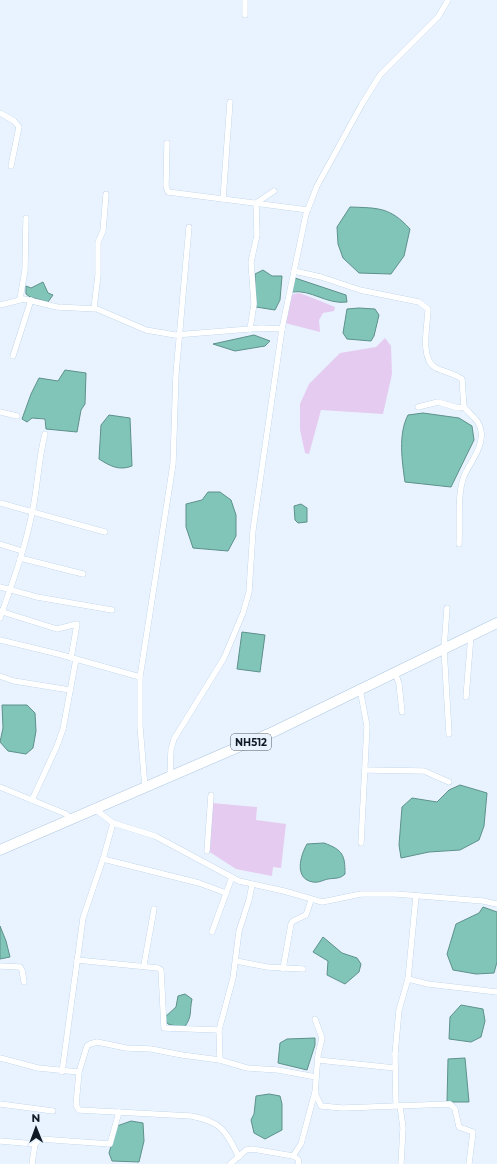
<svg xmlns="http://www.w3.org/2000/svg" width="497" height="1164" viewBox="0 0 497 1164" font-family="Montserrat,sans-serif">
	<rect width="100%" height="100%" fill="#e8f3ff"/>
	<g fill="#e6cbf1">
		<path d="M 299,293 C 312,297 322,302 335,307 L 334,311 L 323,313 L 319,320 L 320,332 L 285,323 L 290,295 Z"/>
		<polygon points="385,338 391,346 392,374 383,414 321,410 309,454 305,453 300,430 300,404 309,384 340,353 376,347"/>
		<polygon points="212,803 257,807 256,820 286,824 281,868 273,867 272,876 236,869 205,849"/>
	</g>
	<g fill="#80c5b8" stroke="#5e918b">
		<path d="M 350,207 C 378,208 390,207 410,229 L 404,256 L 391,274 L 359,273 L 343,258 L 338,244 L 337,227 Z"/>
		<polygon points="263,270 272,276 282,276 280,300 275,310 256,307 255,274"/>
		<path d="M 295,278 L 346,295 L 347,302 C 327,305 311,289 292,292 Z"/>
		<polygon points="43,282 48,293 53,295 48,302 30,297 26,294 26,286 31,288"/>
		<polygon points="359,308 375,309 379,315 374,336 371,341 347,339 343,333 347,309"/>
		<polygon points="254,335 270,341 265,346 235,351 213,344"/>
		<polygon points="65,370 86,373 85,404 81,410 77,432 46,429 45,419 32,418 27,422 22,419 31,394 39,378 58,381"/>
		<path d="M 423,413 L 459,418 L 472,426 L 474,440 L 451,487 L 405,482 C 402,461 398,434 408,415 Z"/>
		<path d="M 109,415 L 130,418 L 132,466 C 119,471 110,466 99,459 L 101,425 Z"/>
		<polygon points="208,492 220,492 231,500 236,515 236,536 228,551 193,548 186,527 186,504 202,500"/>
		<polygon points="301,504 307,508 307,522 298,523 295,520 294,506"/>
		<polygon points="242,632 265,635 260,672 237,669"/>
		<polygon points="2,705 27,705 35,713 36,731 33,748 26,754 8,751 0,742 3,728"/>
		<polygon points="460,785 487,793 484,826 479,840 460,850 429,852 401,858 399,845 402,807 412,798 437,802 449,790"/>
		<path d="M 324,843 C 343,850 345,855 345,874 C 340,879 335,878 328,879 C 323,880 319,883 313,882 C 294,879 300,856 307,844 Z"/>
		<polygon points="483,907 497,912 497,962 494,973 476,974 453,970 447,954 456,924 479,913"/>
		<polygon points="0,926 6,941 10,957 0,959"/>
		<polygon points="323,937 342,953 357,958 361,964 359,972 345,984 327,975 328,961 313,952"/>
		<path d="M 185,994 L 192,999 C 189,1013 193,1015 184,1028 L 168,1024 L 164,1018 L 176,1007 L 178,996 Z"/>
		<polygon points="461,1005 483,1009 485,1021 481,1037 471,1042 449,1039 450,1017"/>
		<polygon points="315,1038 315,1045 307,1070 278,1063 280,1043 287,1039"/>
		<polygon points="465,1058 469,1102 447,1102 448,1059"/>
		<polygon points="269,1094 280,1096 282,1104 282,1130 265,1139 254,1133 251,1120 254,1114 256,1096"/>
		<polygon points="131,1121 143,1123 144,1141 139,1162 112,1161 109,1153 117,1126"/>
	</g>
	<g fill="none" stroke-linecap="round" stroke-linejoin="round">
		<g stroke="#acc7e2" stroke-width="6">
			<g id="street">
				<polyline points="245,0 245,15"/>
				<polyline points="0,113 14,121 19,127 11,166"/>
				<polyline points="167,143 166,186 168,192 308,210"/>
				<polyline points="223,199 230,102"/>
				<path d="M 294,271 L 321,277 L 360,290 L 419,302 L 428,309 C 428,324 419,359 436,368 C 444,372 454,373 462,379 L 464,407 C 470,415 480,420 481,431 C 484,446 470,463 464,476 C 457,494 460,524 459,544"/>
				<polyline points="20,299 25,270 26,218"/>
				<polyline points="0,305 24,299 57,307 97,309 146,330 175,335 261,328 282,329"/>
				<polyline points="94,308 98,275 98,242 103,231 106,194"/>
				<polyline points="250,329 254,304 251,262 257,235 256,203 274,191"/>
				<polyline points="13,356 31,300"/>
				<polyline points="418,407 438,402 458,408 464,407"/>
				<polyline points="0,412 17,416"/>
				<polyline points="0,503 105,532"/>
				<polyline points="0,544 22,551"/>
				<polyline points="20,558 83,574"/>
				<polyline points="0,587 37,597 112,610"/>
				<polyline points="447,608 444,648 449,734"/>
				<polyline points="0,611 57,629 77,624 71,658"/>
				<path d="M 0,618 C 12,584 25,549 32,513 C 38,486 38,460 45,434"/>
				<polyline points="0,640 58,654 140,677"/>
				<polyline points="395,672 399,684 402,712"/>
				<polyline points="0,676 14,681 70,690"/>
				<polyline points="360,689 367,726 361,843"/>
				<polyline points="466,697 471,635"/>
				<polyline points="365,770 424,771 449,782"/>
				<polyline points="170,777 171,749 174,739 224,658 243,613 249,592 253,530 282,329 306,214 317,186 362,104 380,75 438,17 448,0"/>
				<polyline points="0,787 66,814 70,819"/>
				<polyline points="145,788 140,726 140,677 173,464 176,374 189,227"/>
				<polyline points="32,800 57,746 63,729 76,659"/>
				<polyline points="95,809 113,823 155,836 239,881 284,891 322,902 361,894 396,894 483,901 497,904"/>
				<polyline points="207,851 211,795"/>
				<polyline points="103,859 199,883 226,893"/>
				<polyline points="212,932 232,877"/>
				<polyline points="77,960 158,968 161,970 164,1028 219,1030"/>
				<polyline points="236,961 267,967 303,969"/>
				<polyline points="144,965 154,909"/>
				<polyline points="0,966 20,967 22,970 24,982"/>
				<polyline points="283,969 291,924 293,921 306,915 311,900"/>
				<polyline points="408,979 428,984 497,992"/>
				<polyline points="315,1019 322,1038 318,1055 315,1093 321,1106 343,1108 450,1104 455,1109 459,1127 473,1132 469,1164"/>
				<polyline points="395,1054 399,1010 408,979 416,896"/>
				<polyline points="0,1058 38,1068 79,1072 87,1046 90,1044 97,1042 126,1048 151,1049 182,1055 220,1060 247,1068 278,1070 316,1077"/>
				<polyline points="220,1060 219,1030 233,978 239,931 249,900 252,885"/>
				<polyline points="318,1060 395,1068 395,1054 396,1105 400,1106 403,1128 401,1164"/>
				<polyline points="62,1072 83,918 103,859 113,823"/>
				<path d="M 79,1072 L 76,1105 L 79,1110 L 191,1116 C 222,1122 225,1130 239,1157"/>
				<polyline points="0,1104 53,1111"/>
				<polyline points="0,1141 35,1144"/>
				<polyline points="293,1156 301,1144 315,1092"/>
				<polyline points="32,1164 35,1144 40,1139 110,1144 119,1112"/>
				<polyline points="230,1164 246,1150 253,1149 293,1156 298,1159 299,1164"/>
			</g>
		</g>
		<g stroke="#acc7e2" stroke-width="11">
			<polyline id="highway" points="0,850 273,732 497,623"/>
		</g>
		<use href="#street" stroke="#fff" stroke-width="5.5"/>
		<use href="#highway" stroke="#fff" stroke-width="10"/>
	</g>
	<g text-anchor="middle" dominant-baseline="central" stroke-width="3" stroke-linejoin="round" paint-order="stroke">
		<rect fill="#e8f3ff" stroke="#505a65" stroke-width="1" x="231" y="734" width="40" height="16" rx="3"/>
		<g font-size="10" font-weight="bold" fill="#0f1923">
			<text x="251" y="742">NH512</text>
		</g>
	</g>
	<g transform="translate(36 1128) rotate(359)" stroke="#e8f3ff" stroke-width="3" paint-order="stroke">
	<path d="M0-3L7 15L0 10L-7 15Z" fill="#0f1923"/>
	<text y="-6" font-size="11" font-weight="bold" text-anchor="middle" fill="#0f1923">N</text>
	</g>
</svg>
